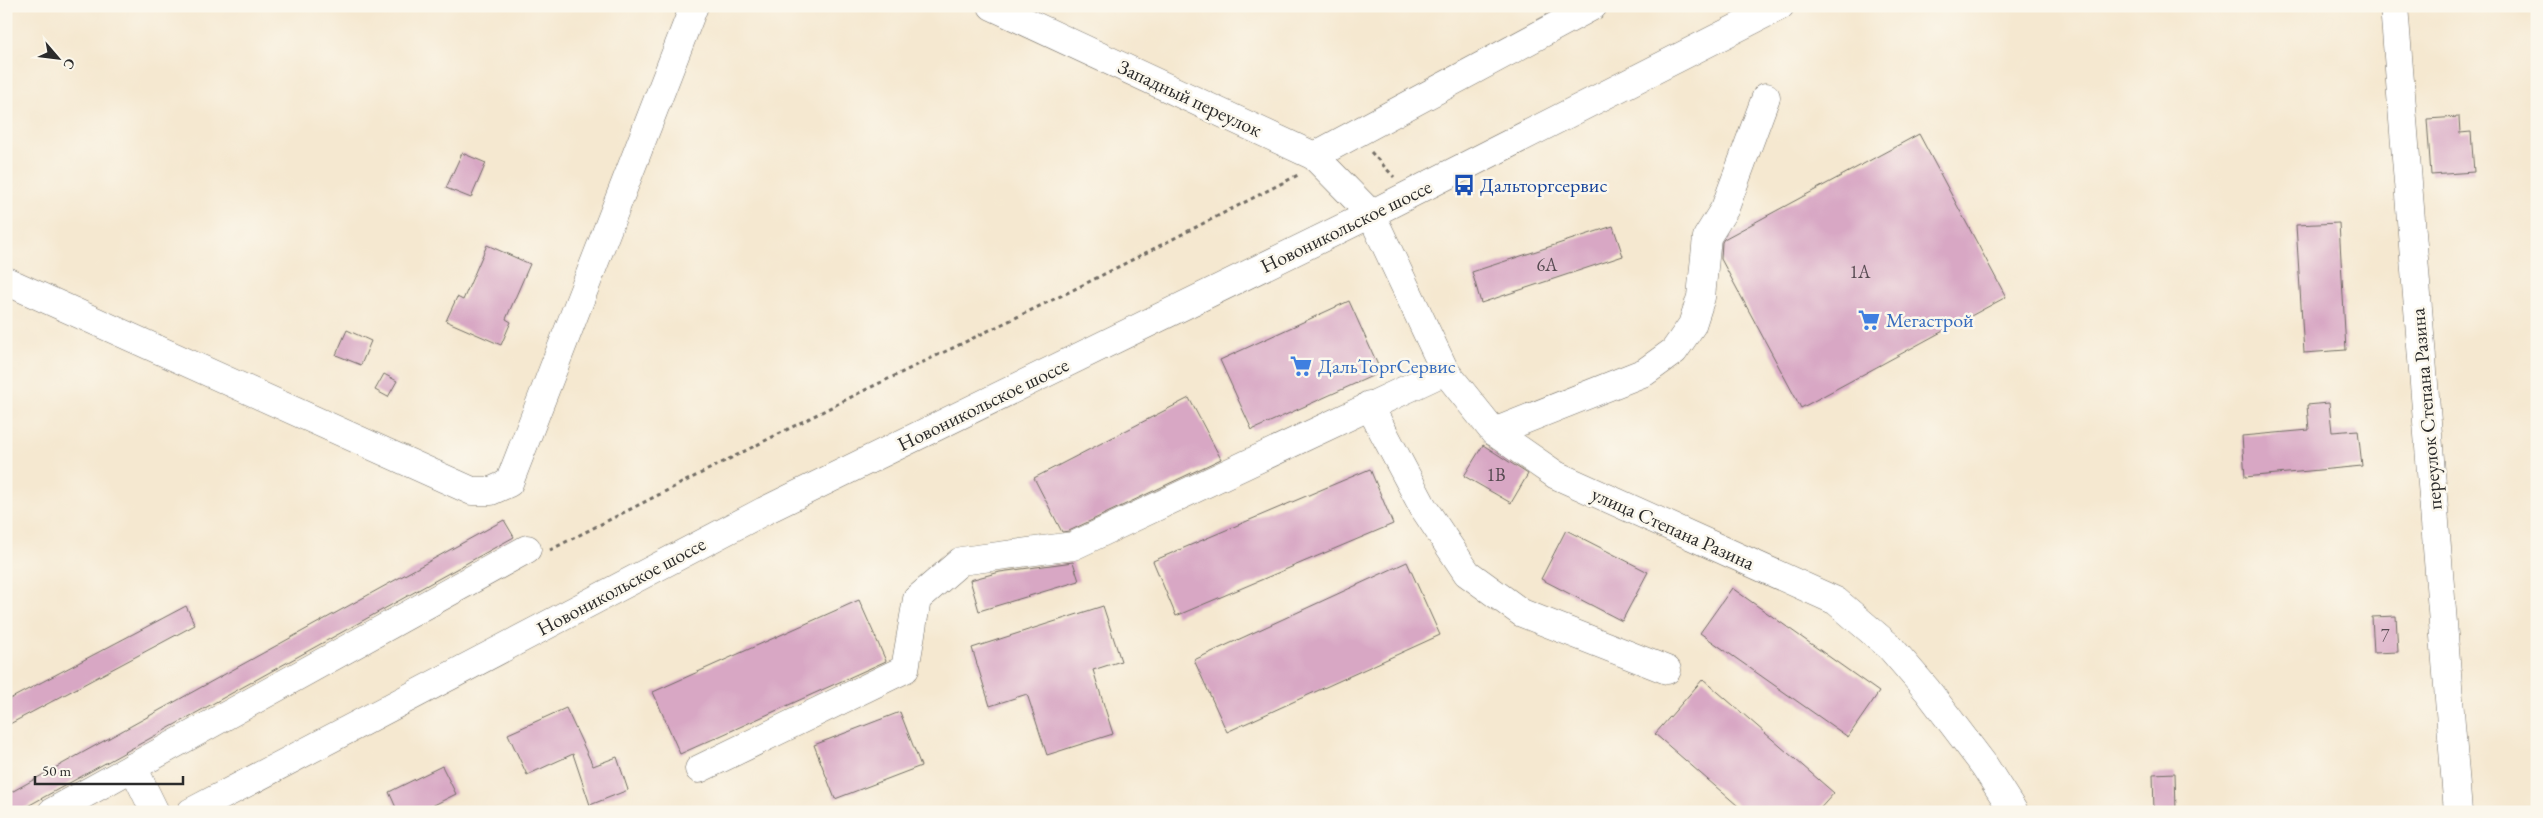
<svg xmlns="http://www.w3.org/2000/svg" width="2543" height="818" viewBox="0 0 2543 818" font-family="'EB Garamond',serif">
	<rect width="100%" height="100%" fill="#fbf7ec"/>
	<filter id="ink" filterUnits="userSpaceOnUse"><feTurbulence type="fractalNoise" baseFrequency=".02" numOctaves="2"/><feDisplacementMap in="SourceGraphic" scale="10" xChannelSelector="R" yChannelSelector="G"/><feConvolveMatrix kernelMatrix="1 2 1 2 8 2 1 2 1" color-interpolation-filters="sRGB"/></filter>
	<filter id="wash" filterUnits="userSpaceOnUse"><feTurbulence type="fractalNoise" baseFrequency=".0096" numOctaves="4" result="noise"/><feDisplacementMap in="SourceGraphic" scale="20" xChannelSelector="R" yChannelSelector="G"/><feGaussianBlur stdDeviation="1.12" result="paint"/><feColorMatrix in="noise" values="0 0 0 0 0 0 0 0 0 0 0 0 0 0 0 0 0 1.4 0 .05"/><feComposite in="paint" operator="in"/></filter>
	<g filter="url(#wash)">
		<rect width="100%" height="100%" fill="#f5e8d0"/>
		<g id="blocks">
			<g fill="#d8a7c4">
				<polygon points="2459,117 2460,133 2471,132 2474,172 2431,175 2427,119"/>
				<polygon points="1919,134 2006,297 1801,408 1721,259 1722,242 1724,239"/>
				<polygon points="462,153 486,163 471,198 446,188"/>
				<polygon points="2339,223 2346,350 2304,353 2296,225"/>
				<polygon points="1613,226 1623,256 1481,303 1472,272"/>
				<polygon points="487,245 530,264 506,319 511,322 501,345 446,321 457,297 463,300"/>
				<polygon points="1349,301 1381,372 1252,430 1220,360"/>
				<polygon points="347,330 371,341 361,365 336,355"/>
				<polygon points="384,374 397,381 388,397 375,390"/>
				<polygon points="1189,398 1221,459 1069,531 1062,532 1034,478"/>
				<polygon points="2329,403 2332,432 2358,430 2362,466 2245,477 2242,436 2309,430 2307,405"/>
				<polygon points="1483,445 1528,474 1511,503 1464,476"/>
				<polygon points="1370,469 1393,524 1176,616 1153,561"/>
				<polygon points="504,520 514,537 17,812 6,812 6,795"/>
				<polygon points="1566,530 1648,572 1622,621 1541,579"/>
				<polygon points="1073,562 1079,581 979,611 970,580 1000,572"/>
				<polygon points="1407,562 1440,635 1227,732 1194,660"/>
				<polygon points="1732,588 1879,692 1848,737 1700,633"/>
				<polygon points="859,600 886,661 680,754 653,692"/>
				<polygon points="186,606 195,625 6,726 6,701"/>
				<polygon points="1103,606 1121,661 1093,670 1113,734 1047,755 1027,694 990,706 972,648"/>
				<polygon points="2396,616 2398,652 2374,653 2372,617"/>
				<polygon points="1703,679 1834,793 1817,812 1745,812 1655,734"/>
				<polygon points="566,708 593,766 617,757 628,790 590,805 573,754 527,775 508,734"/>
				<polygon points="900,712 921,766 835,799 814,745"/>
				<polygon points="442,766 456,794 420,812 398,812 389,792"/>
				<polygon points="2175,773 2176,811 2154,812 2153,774"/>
			</g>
		</g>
	</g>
	<g filter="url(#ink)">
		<use href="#blocks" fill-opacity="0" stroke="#726d65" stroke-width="1"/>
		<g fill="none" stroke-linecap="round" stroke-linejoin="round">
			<g stroke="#726d65" stroke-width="29">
				<g id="minor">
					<polyline points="992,6 1314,156 1371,214 1445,371 1494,432 1556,475 1836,601 1890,647 1927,690 1984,765 2014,812"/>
					<polyline points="2394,6 2458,812"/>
					<polyline points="1314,156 1593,6"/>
					<polyline points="6,281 472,491 491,491 509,483 694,6"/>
					<polyline points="1369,405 1423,507 1467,573 1522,613 1667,670"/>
					<polyline points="1494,432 1645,372 1674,351 1692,325 1701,297 1707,237 1725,208 1766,97"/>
					<polyline points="133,767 155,812"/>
					<polyline points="699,769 905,669 917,599 961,561 1073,546 1445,371"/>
					<polyline points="52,812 527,549"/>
				</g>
			</g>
			<g stroke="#726d65" stroke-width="29">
				<polyline id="highway" points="191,812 764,511 1371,214 1780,6"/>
			</g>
			<g stroke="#726d65" stroke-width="3" stroke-dasharray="4 4" stroke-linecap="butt">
				<polyline points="1371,152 1394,177"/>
				<polyline points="550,550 859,393 1071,291 1298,175"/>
			</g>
			<use href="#minor" stroke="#fff" stroke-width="28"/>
			<use href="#highway" stroke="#fff" stroke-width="28"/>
		</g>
	</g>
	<defs>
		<g id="bus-bare" transform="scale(1.725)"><path d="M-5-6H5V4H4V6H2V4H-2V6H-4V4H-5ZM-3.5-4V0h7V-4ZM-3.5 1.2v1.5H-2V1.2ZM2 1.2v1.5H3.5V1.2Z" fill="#1a4fb4" stroke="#fbf7ec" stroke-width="2.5" paint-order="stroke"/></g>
		<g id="supermarket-bare" transform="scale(1.725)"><path d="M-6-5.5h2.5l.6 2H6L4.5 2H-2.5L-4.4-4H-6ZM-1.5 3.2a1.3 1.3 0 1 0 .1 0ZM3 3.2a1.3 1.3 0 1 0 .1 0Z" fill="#3f7fe0" stroke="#fbf7ec" stroke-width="2.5" paint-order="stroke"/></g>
	</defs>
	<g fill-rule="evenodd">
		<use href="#bus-bare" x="1464" y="185"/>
		<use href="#supermarket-bare" x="1869" y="320"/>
		<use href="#supermarket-bare" x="1301" y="366"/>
	</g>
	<g text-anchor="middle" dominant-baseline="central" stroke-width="5" stroke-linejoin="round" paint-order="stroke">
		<g font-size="18" fill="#564a51">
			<text x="1547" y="264">6А</text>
			<text x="1860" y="271">1А</text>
			<text x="1496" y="474">1В</text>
			<text x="2385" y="635">7</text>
		</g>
		<g font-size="20" fill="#2b2b2b" stroke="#fbf7ec">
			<text transform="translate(1190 98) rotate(25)">Западный переулок</text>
			<text transform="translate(1346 226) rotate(-26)">Новоникольское шоссе</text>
			<text transform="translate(983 404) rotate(-26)">Новоникольское шоссе</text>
			<text transform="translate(2426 409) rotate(-95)">переулок Степана Разина</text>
			<text transform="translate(1673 528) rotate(24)">улица Степана Разина</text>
			<text transform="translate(621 586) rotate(-28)">Новоникольское шоссе</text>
		</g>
		<g font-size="20" fill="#164399" stroke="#fbf7ec" text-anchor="start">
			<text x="1480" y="185">Дальторгсервис</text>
		</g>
		<g font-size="20" fill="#366cbe" stroke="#fbf7ec" text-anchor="start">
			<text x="1886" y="320">Мегастрой</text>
			<text x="1318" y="366">ДальТоргСервис</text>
		</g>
	</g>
	<rect width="2543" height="818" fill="none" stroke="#fbf7ec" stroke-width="25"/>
	<g transform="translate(58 58) rotate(118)" stroke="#fbf7ec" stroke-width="4" paint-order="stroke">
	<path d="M0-4L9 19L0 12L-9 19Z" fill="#2b2b2b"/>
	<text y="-8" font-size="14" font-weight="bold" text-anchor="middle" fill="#2b2b2b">С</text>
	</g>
	<path d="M35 776v8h148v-8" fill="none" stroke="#2b2b2b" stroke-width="2.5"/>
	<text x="42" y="776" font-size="15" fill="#2b2b2b" stroke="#fbf7ec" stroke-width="4" paint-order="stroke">50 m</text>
</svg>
